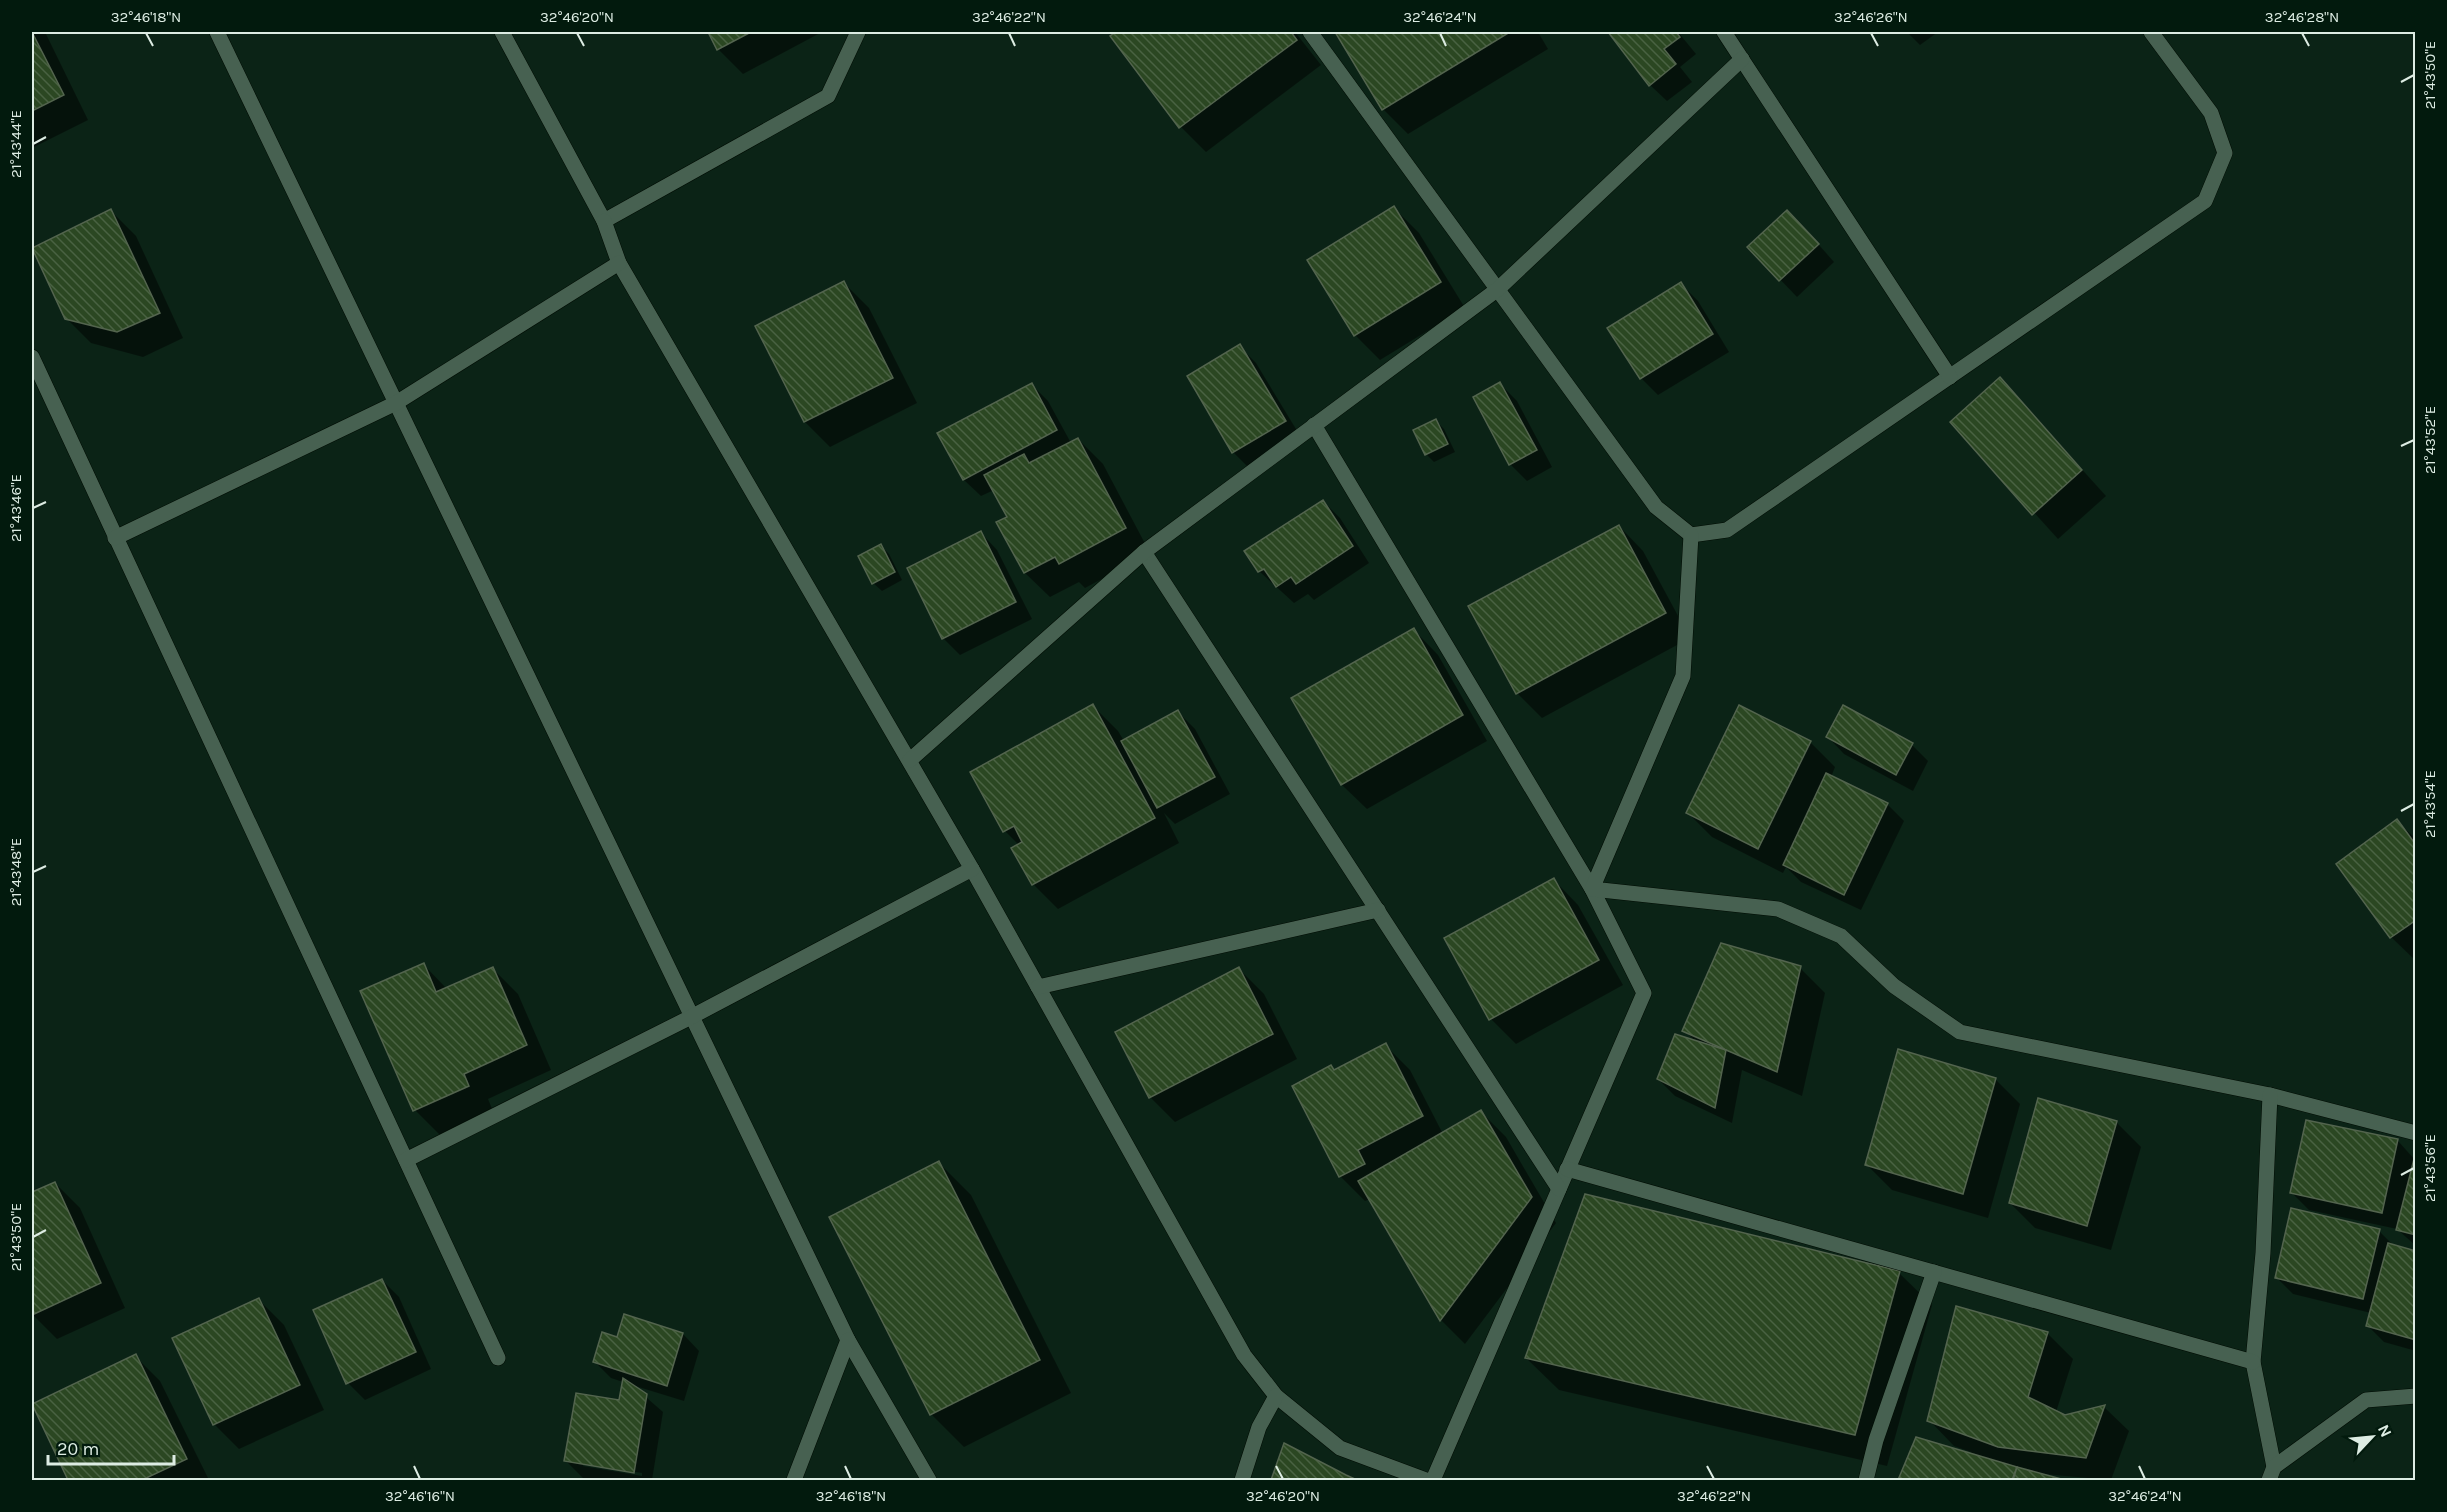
<svg xmlns="http://www.w3.org/2000/svg" width="2447" height="1512" viewBox="0 0 2447 1512" font-family="Karla,sans-serif">
	<defs>
		<pattern id="building-back-hatch" width="6" height="6" patternUnits="userSpaceOnUse" patternTransform="scale(1.5)"><rect width="6" height="6" fill="#2b4722"/><path d="M-1 5l2 2M0 0l6 6M5-1l2 2" fill="none" stroke="#496242"/></pattern>
	</defs>
	<rect width="100%" height="100%" fill="#0b2316"/>
	<g fill="#0007" fill-rule="evenodd">
		<polygon points="32,32 45,32 88,120 32,148"/>
		<polygon points="709,32 822,32 743,74 718,49"/>
		<polygon points="1119,32 1295,32 1321,65 1206,152 1181,127 1112,37"/>
		<polygon points="1337,32 1538,32 1548,49 1408,134 1383,109"/>
		<polygon points="1611,32 1678,32 1696,54 1680,67 1692,82 1667,101 1650,85 1609,33"/>
		<polygon points="1907,32 1938,32 1920,45"/>
		<polygon points="1394,208 1419,233 1465,308 1380,360 1355,335 1309,261"/>
		<polygon points="111,211 136,236 183,338 143,357 91,343 66,318 33,247"/>
		<polygon points="1804,228 1834,262 1797,297 1749,247"/>
		<polygon points="844,283 869,308 917,403 830,447 805,422 757,326"/>
		<polygon points="1681,284 1698,301 1729,352 1658,395 1641,378"/>
		<polygon points="1239,346 1256,363 1302,439 1250,469 1233,452"/>
		<polygon points="2000,379 2106,496 2058,539 1952,422"/>
		<polygon points="1500,384 1517,401 1552,467 1527,481 1510,464"/>
		<polygon points="1032,385 1048,401 1071,443 1078,439 1103,464 1150,553 1085,588 1079,582 1050,597 1025,573 999,523 1009,518 994,490 981,496 964,480 939,433"/>
		<polygon points="1436,421 1444,429 1455,452 1434,462 1426,454"/>
		<polygon points="1323,501 1340,518 1369,563 1314,600 1308,594 1294,603 1259,571"/>
		<polygon points="1619,526 1643,551 1690,638 1542,718 1517,693"/>
		<polygon points="981,533 997,550 1032,619 960,655 943,638"/>
		<polygon points="881,546 889,554 902,580 882,591 873,583"/>
		<polygon points="1414,630 1438,655 1487,741 1367,809 1342,785 1293,699"/>
		<polygon points="1093,706 1118,731 1124,741 1178,712 1195,729 1230,794 1175,824 1164,813 1179,843 1058,909 1033,884 1019,845 1005,831"/>
		<polygon points="1828,737 1912,745 1928,761 1913,791 1844,754"/>
		<polygon points="1810,742 1835,767 1831,777 1887,804 1904,821 1861,910 1801,882 1786,867 1783,873 1712,837 1687,812"/>
		<polygon points="2397,821 2416,839 2416,961 2391,937"/>
		<polygon points="1554,880 1578,905 1623,985 1516,1044 1491,1019"/>
		<polygon points="423,964 447,989 493,969 518,994 551,1070 488,1099 493,1111 440,1135 415,1110"/>
		<polygon points="1800,968 1825,993 1802,1096 1742,1070 1732,1123 1675,1096 1658,1079 1696,1042 1684,1030"/>
		<polygon points="1239,969 1264,994 1297,1059 1175,1122 1150,1097"/>
		<polygon points="1385,1045 1410,1070 1443,1134 1481,1112 1506,1137 1556,1223 1465,1344 1441,1320 1370,1199 1365,1201 1340,1176 1331,1067 1335,1071"/>
		<polygon points="1995,1079 2020,1104 1988,1218 1892,1190 1867,1165"/>
		<polygon points="2116,1122 2141,1147 2111,1250 2035,1228 2010,1203"/>
		<polygon points="2398,1141 2416,1161 2416,1246 2397,1229 2309,1210 2292,1193"/>
		<polygon points="939,1163 971,1195 1071,1393 964,1447 931,1414 831,1217"/>
		<polygon points="55,1183 80,1208 125,1308 57,1339 32,1314 32,1194"/>
		<polygon points="2379,1231 2395,1247 2416,1252 2416,1351 2384,1342 2367,1325 2371,1313 2293,1294 2276,1277"/>
		<polygon points="1899,1273 1932,1305 1887,1466 1559,1390 1526,1358"/>
		<polygon points="382,1280 399,1297 431,1369 365,1400 348,1383"/>
		<polygon points="259,1300 284,1325 324,1410 239,1449 214,1424"/>
		<polygon points="1957,1308 2048,1334 2073,1359 2056,1412 2065,1417 2104,1407 2129,1431 2111,1480 2043,1474 2060,1480 1900,1480 1917,1439 1970,1454 1971,1452 1954,1446 1929,1420"/>
		<path d="M 683,1334 L 699,1351 L 684,1401 L 632,1385 L 663,1412 L 652,1480 L 600,1480 L 583,1478 L 566,1461 L 620,1402 L 623,1382 L 611,1378 L 594,1361 L 618,1339 ZM 583,1463 L 642,1473 L 642,1476 L 583,1466 Z"/>
		<polygon points="135,1356 160,1381 209,1480 69,1480 33,1405"/>
		<polygon points="1285,1445 1353,1480 1272,1480"/>
	</g>
	<g fill="url(#building-back-hatch)" stroke="#53644e" stroke-width="1.5">
		<polygon points="32,32 64,95 32,111"/>
		<polygon points="708,32 751,32 717,50"/>
		<polygon points="1116,32 1291,32 1297,40 1179,128 1110,36"/>
		<polygon points="1335,32 1510,32 1382,110"/>
		<polygon points="1608,32 1676,32 1680,37 1664,49 1676,64 1649,86"/>
		<polygon points="1394,206 1441,282 1354,336 1307,260"/>
		<polygon points="111,209 160,313 117,332 65,319 32,248"/>
		<polygon points="1787,210 1819,244 1779,281 1747,247"/>
		<polygon points="844,281 893,378 804,422 755,326"/>
		<polygon points="1681,282 1713,334 1640,379 1607,328"/>
		<polygon points="1240,344 1286,421 1232,453 1187,376"/>
		<polygon points="2000,377 2082,470 2032,515 1950,422"/>
		<polygon points="1500,382 1537,450 1509,465 1473,397"/>
		<polygon points="1032,383 1057,430 963,480 937,433"/>
		<polygon points="1436,419 1448,444 1425,455 1413,430"/>
		<polygon points="1078,438 1126,528 1059,564 1055,557 1024,573 996,522 1007,517 984,475 1024,454 1029,463"/>
		<polygon points="1323,500 1353,546 1296,584 1291,577 1276,587 1264,569 1258,572 1244,551"/>
		<polygon points="1619,525 1666,613 1516,694 1468,606"/>
		<polygon points="981,531 1016,602 942,639 907,568"/>
		<polygon points="881,544 895,572 872,584 858,556"/>
		<polygon points="1414,628 1463,715 1341,785 1291,698"/>
		<polygon points="1093,704 1155,818 1032,885 1011,848 1022,842 1014,826 1003,832 970,772"/>
		<polygon points="1739,705 1811,741 1758,849 1686,813"/>
		<polygon points="1843,705 1913,743 1896,775 1826,737"/>
		<polygon points="1178,710 1215,777 1157,808 1121,741"/>
		<polygon points="1826,773 1888,803 1844,895 1783,865"/>
		<polygon points="2397,819 2416,845 2416,920 2390,938 2336,864"/>
		<polygon points="1554,878 1599,960 1489,1020 1444,938"/>
		<polygon points="1721,943 1801,966 1777,1072 1682,1031"/>
		<polygon points="424,963 436,992 493,967 527,1045 464,1074 469,1086 413,1111 360,991"/>
		<polygon points="1239,967 1273,1034 1149,1098 1115,1032"/>
		<polygon points="1675,1034 1726,1050 1715,1108 1657,1079"/>
		<polygon points="1386,1043 1423,1116 1358,1150 1365,1164 1339,1177 1292,1086 1331,1065 1334,1070"/>
		<polygon points="1898,1049 1996,1078 1963,1194 1865,1165"/>
		<polygon points="2038,1098 2117,1121 2087,1226 2009,1203"/>
		<polygon points="1481,1110 1532,1197 1440,1321 1358,1181"/>
		<polygon points="2306,1120 2398,1139 2382,1213 2290,1193"/>
		<polygon points="2414,1159 2416,1159 2416,1235 2396,1230"/>
		<polygon points="939,1161 1040,1360 930,1415 829,1217"/>
		<polygon points="55,1182 101,1283 32,1315 32,1192"/>
		<polygon points="1585,1194 1900,1271 1855,1435 1525,1358"/>
		<polygon points="2291,1208 2380,1229 2363,1299 2275,1278"/>
		<polygon points="2388,1243 2416,1251 2416,1340 2366,1326"/>
		<polygon points="382,1279 416,1352 346,1384 313,1310"/>
		<polygon points="259,1298 300,1385 213,1425 172,1338"/>
		<polygon points="1956,1306 2048,1332 2028,1397 2065,1415 2105,1405 2086,1458 1998,1447 1927,1421"/>
		<polygon points="624,1314 683,1333 667,1386 593,1362 602,1332 617,1337"/>
		<polygon points="136,1354 187,1459 142,1480 68,1480 32,1404"/>
		<polygon points="623,1378 647,1394 634,1473 564,1461 576,1393 619,1400"/>
		<polygon points="1916,1437 2017,1467 2012,1480 1898,1480"/>
		<polygon points="1284,1443 1346,1475 1357,1480 1271,1480"/>
		<polygon points="2017,1467 2065,1480 2013,1480"/>
	</g>
	<g fill="none" stroke-linecap="round" stroke-linejoin="round">
		<g stroke="#000c03" stroke-width="16">
			<g id="street">
				<polyline points="217,32 848,1340 929,1480"/>
				<polyline points="502,32 604,221 828,96 858,32"/>
				<polyline points="1310,32 1656,507 1691,535 1727,530 2205,201 2225,153 2211,113 2151,32"/>
				<polyline points="1724,32 1950,377"/>
				<polyline points="604,221 619,263 972,869 1244,1355 1276,1396 1340,1448 1426,1480"/>
				<polyline points="32,357 498,1358"/>
				<polyline points="1314,425 1592,889 1644,993 1433,1480"/>
				<polyline points="1691,535 1683,676 1592,889 1778,909 1841,936 1894,986 1960,1032 2270,1095 2416,1133"/>
				<polyline points="115,538 396,403 619,263"/>
				<polyline points="1144,552 1559,1189"/>
				<polyline points="910,760 1144,552 1498,289 1742,59"/>
				<polyline points="1038,987 1378,910"/>
				<polyline points="2270,1095 2263,1253 2253,1362 2274,1467"/>
				<polyline points="406,1160 693,1016 972,869"/>
				<polyline points="1567,1169 2253,1362"/>
				<polyline points="794,1480 848,1340"/>
				<polyline points="1242,1480 1259,1427 1276,1396"/>
				<polyline points="1866,1480 1876,1440 1934,1272"/>
				<polyline points="2269,1480 2274,1467 2366,1400 2416,1396"/>
			</g>
		</g>
		<use href="#street" stroke="#476151" stroke-width="15"/>
	</g>
	<path fill="none" stroke="#ddece3" stroke-width="2" d="M 146,33 L 153,46M 577,33 L 584,46M 1009,33 L 1015,46M 1440,33 L 1446,46M 1871,33 L 1878,46M 2302,33 L 2309,46M 2401,82 L 2414,75M 33,144 L 46,137M 2401,446 L 2414,440M 33,508 L 46,502M 2401,811 L 2414,804M 33,872 L 46,866M 2401,1175 L 2414,1168M 33,1237 L 46,1230M 414,1466 L 420,1479M 845,1466 L 851,1479M 1276,1466 L 1283,1479M 1707,1466 L 1714,1479M 2139,1466 L 2145,1479"/>
	<rect width="2447" height="1512" fill="none" stroke="#021a0d" stroke-width="66"/>
	<g transform="translate(2372 1437) rotate(64)" stroke="#021a0d" stroke-width="4.5" paint-order="stroke">
	<path d="M0-4.5L10 22L0 15L-10 22Z" fill="#ddece3"/>
	<text y="-9" font-size="16" font-weight="bold" text-anchor="middle" fill="#ddece3">N</text>
	</g>
	<path d="M48 1455v9h126v-9" fill="none" stroke="#ddece3" stroke-width="3"/>
	<text x="57" y="1455" font-size="18" fill="#ddece3" stroke="#021a0d" stroke-width="4.5" paint-order="stroke">20 m</text>
	<rect x="33" y="33" width="2381" height="1446" fill="none" stroke="#ddece3" stroke-width="2"/>
	<g font-size="15" text-anchor="middle" fill="#ddece3">
		<text x="146" y="22">32°46'18"N</text>
		<text x="577" y="22">32°46'20"N</text>
		<text x="1009" y="22">32°46'22"N</text>
		<text x="1440" y="22">32°46'24"N</text>
		<text x="1871" y="22">32°46'26"N</text>
		<text x="2302" y="22">32°46'28"N</text>
		<text transform="translate(2430 75) rotate(-90)" y="5">21°43'50"E</text>
		<text transform="translate(16 144) rotate(-90)" y="5">21°43'44"E</text>
		<text transform="translate(2430 440) rotate(-90)" y="5">21°43'52"E</text>
		<text transform="translate(16 508) rotate(-90)" y="5">21°43'46"E</text>
		<text transform="translate(2430 804) rotate(-90)" y="5">21°43'54"E</text>
		<text transform="translate(16 872) rotate(-90)" y="5">21°43'48"E</text>
		<text transform="translate(2430 1168) rotate(-90)" y="5">21°43'56"E</text>
		<text transform="translate(16 1237) rotate(-90)" y="5">21°43'50"E</text>
		<text x="420" y="1501">32°46'16"N</text>
		<text x="851" y="1501">32°46'18"N</text>
		<text x="1283" y="1501">32°46'20"N</text>
		<text x="1714" y="1501">32°46'22"N</text>
		<text x="2145" y="1501">32°46'24"N</text>
	</g>
</svg>
